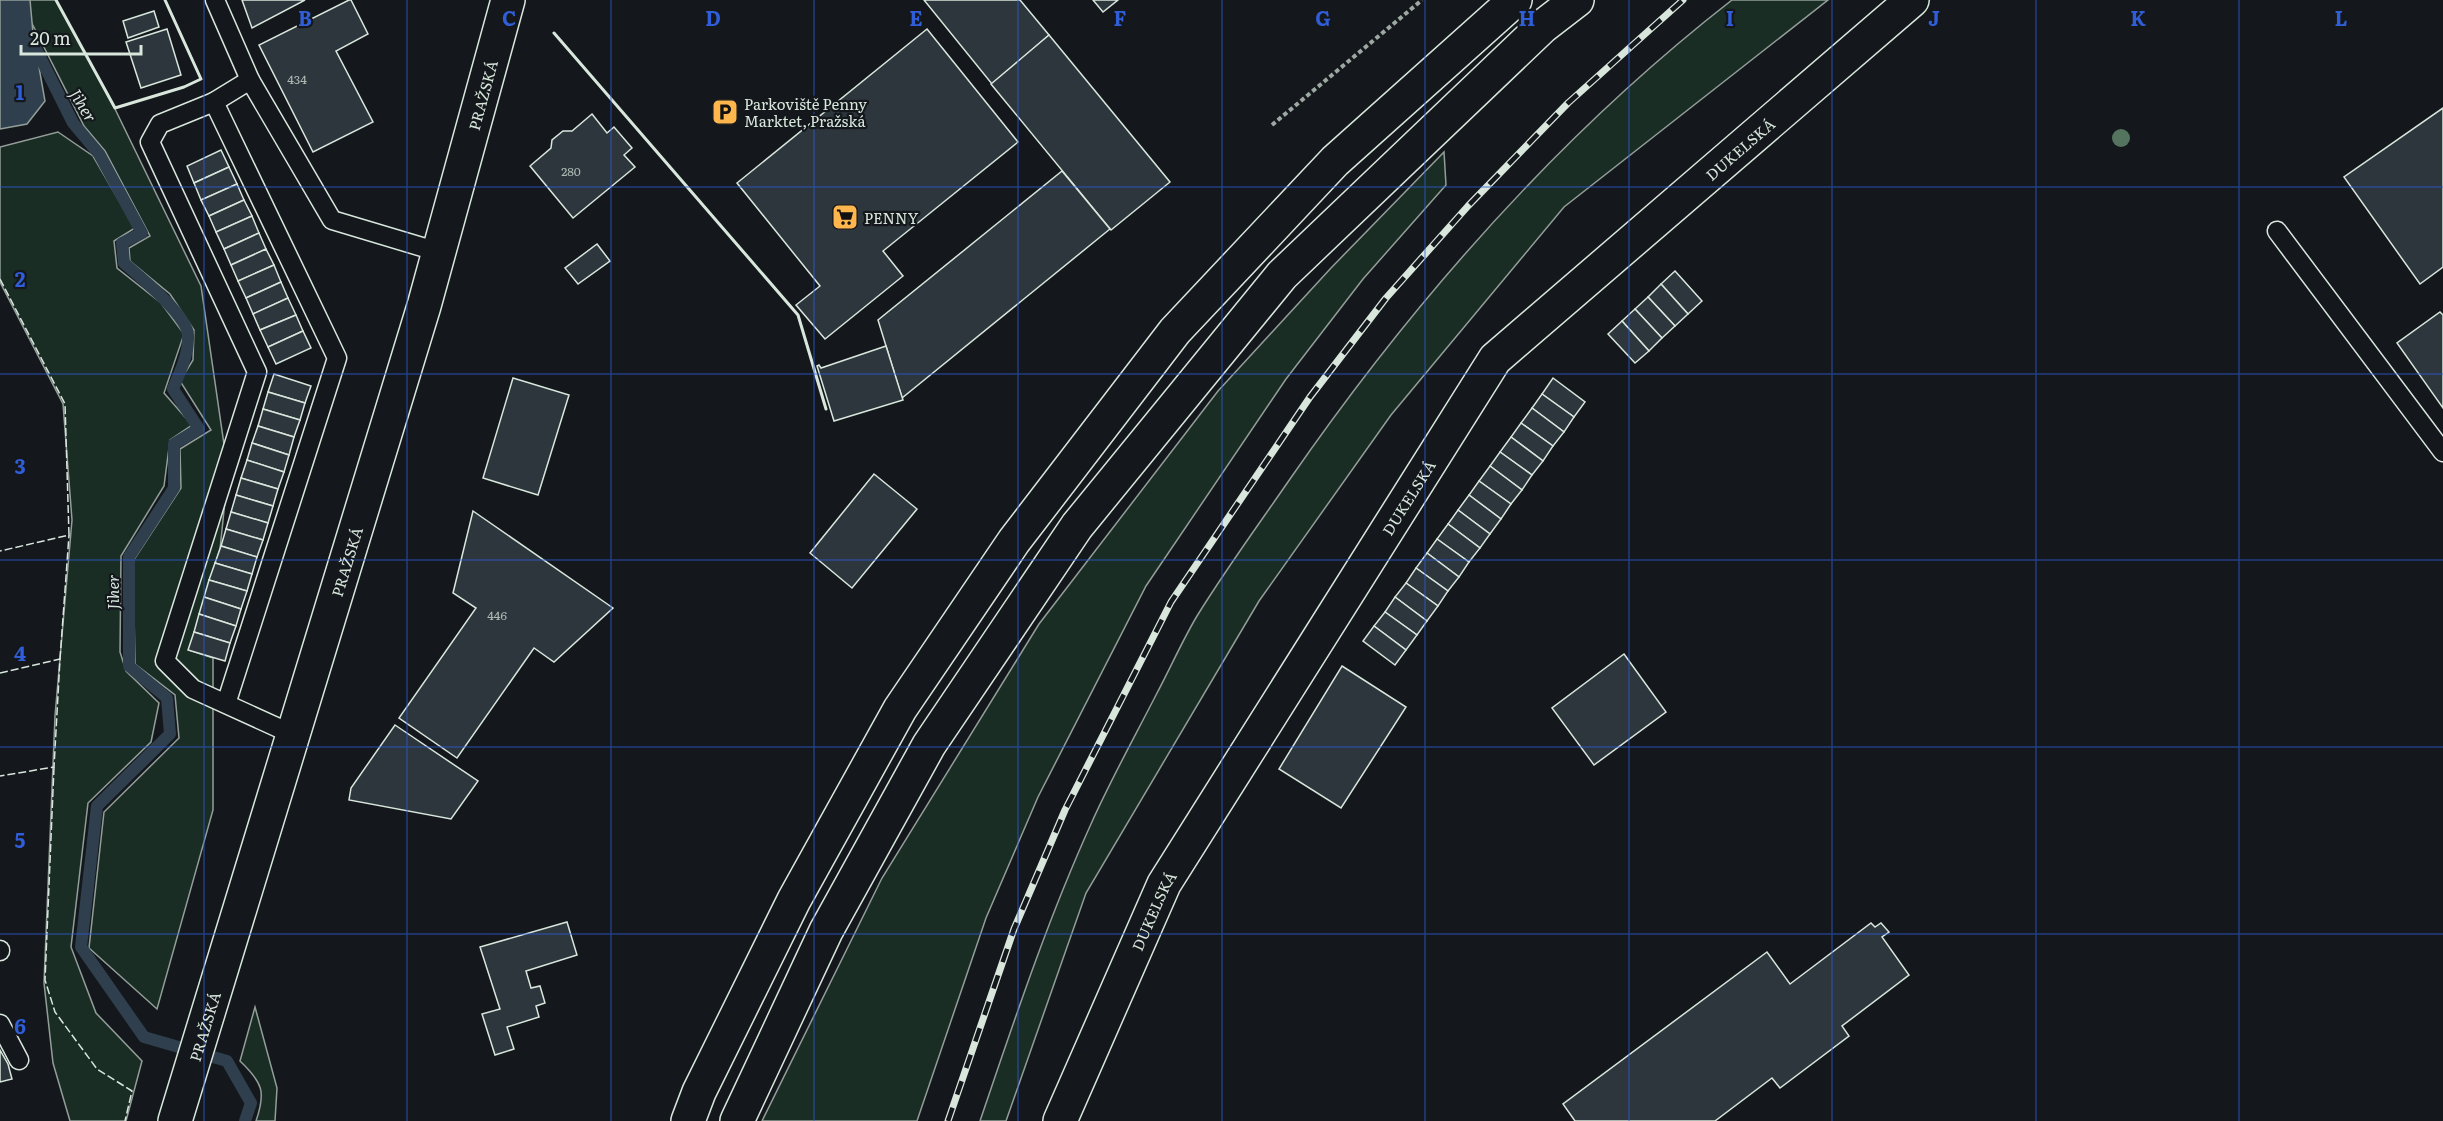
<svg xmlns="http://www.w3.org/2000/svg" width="2443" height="1121" viewBox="0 0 2443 1121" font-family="Literata,serif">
	<rect width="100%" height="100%" fill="#14181c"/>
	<g fill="#1a2d24" stroke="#939e99" stroke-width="1.5">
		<polygon points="20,0 56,0 115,109 201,286 228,472 220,549 189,650 213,658 213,810 157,1009 89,948 104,812 179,738 175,695 135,664 133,561 181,488 180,449 211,430 180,381 193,360 194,330 170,294 130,261 129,248 150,236 105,151 84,126"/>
		<path d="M 1732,0 L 1828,0 L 1564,207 L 1391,415 L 1259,601 L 1086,893 L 1006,1121 L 980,1121 C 1014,1021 1047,921 1091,824 C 1110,781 1134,738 1156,695 C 1170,669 1182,641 1197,616 C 1226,569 1259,524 1290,479 C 1414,300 1560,134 1732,0 Z"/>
		<polygon points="58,132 93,156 135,228 114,241 117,268 161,303 184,334 164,393 192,425 170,440 164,486 121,556 120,652 126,671 159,703 151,742 88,803 71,947 96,1013 142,1061 126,1121 70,1121 53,1063 44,983 55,716 72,520 63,404 0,282 0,147"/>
		<polygon points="1444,152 1446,185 1363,279 1286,379 1146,586 1038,797 986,918 917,1121 762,1121 882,878 1039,624 1218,391 1331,268"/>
		<path d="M 255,1007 L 277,1088 L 275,1121 L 256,1121 C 266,1092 263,1083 240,1061 Z"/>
	</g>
	<polygon fill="#2f3f4d" stroke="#939e99" stroke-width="1.5" points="0,0 30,0 33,33 45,101 27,124 0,129"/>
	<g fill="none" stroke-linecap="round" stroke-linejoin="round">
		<path stroke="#2f3f4d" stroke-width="12" d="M 30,37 L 73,123 L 99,154 L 142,233 L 122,243 L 124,263 C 139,276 187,315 188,335 C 189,355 180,371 173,389 L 199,429 L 174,444 L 174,488 L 129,557 L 129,666 L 167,698 L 170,734 L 97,806 L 81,947 L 144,1037 L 227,1061 L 251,1103 L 245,1121"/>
	</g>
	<g fill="#2c363c" stroke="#d8e6dc" stroke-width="1.5">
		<polygon points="242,0 305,0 252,28"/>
		<polygon points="349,0 351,0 368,34 336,51 373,122 313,152 259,45"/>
		<polygon points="924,0 1020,0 1049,35 992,84"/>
		<polygon points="1093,0 1118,0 1103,12"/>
		<polygon points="154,11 159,27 128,38 123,21"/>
		<polygon points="167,29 181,75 141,88 126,42"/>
		<polygon points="927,29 1018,142 883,251 903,276 825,339 796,305 820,286 737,183"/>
		<polygon points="1049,35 1170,182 1111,230 991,84"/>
		<polygon points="2443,108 2443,267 2420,284 2344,177"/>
		<polygon points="592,114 607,133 614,127 632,148 624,155 635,167 573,218 530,166 551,148 552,140 563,131 572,131"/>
		<polygon points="221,150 229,167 194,183 187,166"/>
		<polygon points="229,167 237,184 201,200 194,183"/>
		<polygon points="1062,171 1110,229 902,398 878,320"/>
		<polygon points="237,184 244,200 209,216 201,200"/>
		<polygon points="244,200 252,216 216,232 209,216"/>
		<polygon points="252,216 259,233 224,249 216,232"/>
		<polygon points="259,233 266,249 231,265 224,249"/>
		<polygon points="597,244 610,261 578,284 565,268"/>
		<polygon points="266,249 274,265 238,281 231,265"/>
		<polygon points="274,265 281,282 246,298 238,281"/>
		<polygon points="1675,271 1702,301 1688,314 1661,284"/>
		<polygon points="281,282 288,298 253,314 246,298"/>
		<polygon points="1661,284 1688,314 1675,326 1648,297"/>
		<polygon points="1648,297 1675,326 1662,338 1635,309"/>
		<polygon points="288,298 296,315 260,330 253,314"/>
		<polygon points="1635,309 1662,338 1649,351 1622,321"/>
		<polygon points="2440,312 2443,315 2443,408 2397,343"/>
		<polygon points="296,315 303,331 268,347 260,330"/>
		<polygon points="1622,321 1649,351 1635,363 1608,334"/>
		<polygon points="303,331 311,348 276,364 268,347"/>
		<polygon points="886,346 903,400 834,421 817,366 819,365 821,368"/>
		<polygon points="274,374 311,386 305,403 268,392"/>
		<polygon points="513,378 569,395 538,495 483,478"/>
		<polygon points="1553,378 1585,402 1574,417 1542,394"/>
		<polygon points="268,392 305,403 300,420 263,409"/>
		<polygon points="1542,394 1574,417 1564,432 1532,408"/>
		<polygon points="1532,408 1564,432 1553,446 1521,423"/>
		<polygon points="263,409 300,420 294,437 258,426"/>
		<polygon points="1521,423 1553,446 1543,461 1511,437"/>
		<polygon points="258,426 294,437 289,455 252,443"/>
		<polygon points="1511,437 1543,461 1532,475 1500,452"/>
		<polygon points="252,443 289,455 284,472 247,460"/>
		<polygon points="1500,452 1532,475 1522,490 1490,466"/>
		<polygon points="247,460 284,472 278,489 241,478"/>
		<polygon points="1490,466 1522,490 1511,504 1479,481"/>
		<polygon points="874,474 917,509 852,588 810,553"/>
		<polygon points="241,478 278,489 273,506 236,495"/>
		<polygon points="1479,481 1511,504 1501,519 1469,495"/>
		<polygon points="236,495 273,506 268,523 231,512"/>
		<polygon points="1469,495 1501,519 1490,534 1458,510"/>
		<polygon points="1458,510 1490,534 1480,548 1448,524"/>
		<polygon points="473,511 613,608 554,662 534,648 457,758 399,718 476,608 453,593"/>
		<polygon points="231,512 268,523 263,540 226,529"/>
		<polygon points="1448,524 1480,548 1469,562 1437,539"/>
		<polygon points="226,529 263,540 257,557 221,546"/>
		<polygon points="1437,539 1469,562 1459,577 1427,553"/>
		<polygon points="221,546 257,557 252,574 215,563"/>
		<polygon points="1427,553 1459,577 1448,591 1416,568"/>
		<polygon points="215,563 252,574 247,591 209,580"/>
		<polygon points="1416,568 1448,591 1438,606 1406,583"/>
		<polygon points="209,580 247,591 241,609 204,597"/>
		<polygon points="1406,583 1438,606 1427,621 1395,597"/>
		<polygon points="204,597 241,609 236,626 199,614"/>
		<polygon points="1395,597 1427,621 1417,635 1385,612"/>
		<polygon points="1385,612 1417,635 1406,650 1374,626"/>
		<polygon points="199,614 236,626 230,643 194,632"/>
		<polygon points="1374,626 1406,650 1395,665 1363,641"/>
		<polygon points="194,632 230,643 225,661 188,650"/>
		<polygon points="1624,654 1666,712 1594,765 1552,708"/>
		<polygon points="1342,666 1406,707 1341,808 1279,769"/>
		<polygon points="395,725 478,781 451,819 349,800 351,788"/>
		<polygon points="567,922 577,955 526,971 531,988 540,986 545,1003 536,1006 539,1017 507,1027 514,1049 495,1055 482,1014 500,1009 480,947"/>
		<polygon points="1871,923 1875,927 1881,923 1889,932 1882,937 1909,975 1842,1026 1849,1036 1780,1088 1772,1078 1715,1121 1575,1121 1563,1104 1767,952 1790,984"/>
		<polygon points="0,1050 8,1064 12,1079 0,1082"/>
	</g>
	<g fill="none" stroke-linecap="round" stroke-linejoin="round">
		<g stroke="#d8e6dc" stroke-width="21">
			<g id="lane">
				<polyline points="215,0 250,80 332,220 439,252"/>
				<polyline points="214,102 250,80"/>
				<polyline points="2277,231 2443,452"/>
				<polyline points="226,704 337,358 214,102 160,124 150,142 257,372 165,661 193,689 294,735"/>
				<polyline points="0,950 0,951"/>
				<polyline points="0,1024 19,1060"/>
			</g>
		</g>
		<g stroke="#d8e6dc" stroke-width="36">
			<g id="street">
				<path id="s1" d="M 1060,1121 L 1164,884 L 1495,359 L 1912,0"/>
			</g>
		</g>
		<g stroke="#d8e6dc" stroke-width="36">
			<g id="secondary">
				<path id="s2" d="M 175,1121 L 424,306 L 508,0"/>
			</g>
		</g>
		<g stroke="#d8e6dc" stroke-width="36">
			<g id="highway">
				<polyline points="688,1121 699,1092 794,900 900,709 1014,541 1175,331 1335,161 1515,0"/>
				<polyline points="737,1121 826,931 929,745 1077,526 1282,275 1542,27 1577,0"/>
			</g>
		</g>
		<polyline stroke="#9da8a2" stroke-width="4" stroke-dasharray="4.5 3" stroke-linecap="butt" points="1272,125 1422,0"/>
		<use href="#lane" stroke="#14181c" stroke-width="18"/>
		<use href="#street" stroke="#14181c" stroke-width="33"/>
		<use href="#secondary" stroke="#14181c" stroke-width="33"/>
		<use href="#highway" stroke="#14181c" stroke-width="33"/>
		<g stroke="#d8e6dc" stroke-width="7">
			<polyline id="rail" points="948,1121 1014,929 1065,810 1171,602 1310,397 1386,298 1468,206 1568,103 1683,0"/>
		</g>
		<use href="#rail" stroke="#14181c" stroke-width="4.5" stroke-dasharray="14" stroke-linecap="butt"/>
		<g stroke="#d8e6dc" stroke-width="1.5" stroke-dasharray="8 3" stroke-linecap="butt">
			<polyline points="0,279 65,404 69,535 0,551"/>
			<polyline points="60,659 69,535"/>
			<polyline points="0,673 60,659 54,767 0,776"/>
			<polyline points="54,767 45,980 55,1012 97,1069 132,1091 125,1121"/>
		</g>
		<g stroke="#d8e6dc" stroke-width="3">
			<polyline points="56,0 115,108 184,87 201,79 165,0"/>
			<polyline points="554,33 798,315 826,409"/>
		</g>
	</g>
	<circle fill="#55745f" cx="2121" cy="138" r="9"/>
	<path fill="none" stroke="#305dd8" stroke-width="1.5" stroke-opacity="0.55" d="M 204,0 L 204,1121M 407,0 L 407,1121M 611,0 L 611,1121M 814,0 L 814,1121M 1018,0 L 1018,1121M 1222,0 L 1222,1121M 1425,0 L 1425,1121M 1629,0 L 1629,1121M 1832,0 L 1832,1121M 2036,0 L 2036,1121M 2239,0 L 2239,1121M 0,187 L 2443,187M 0,374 L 2443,374M 0,560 L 2443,560M 0,747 L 2443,747M 0,934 L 2443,934"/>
	<defs>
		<g id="parking-square" transform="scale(1.35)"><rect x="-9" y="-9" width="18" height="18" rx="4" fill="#ffb74d" stroke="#14181c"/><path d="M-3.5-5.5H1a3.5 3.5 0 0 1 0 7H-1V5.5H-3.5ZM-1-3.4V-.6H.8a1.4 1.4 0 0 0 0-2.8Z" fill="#111"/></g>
		<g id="supermarket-square" transform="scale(1.35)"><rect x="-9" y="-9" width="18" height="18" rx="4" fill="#ffb74d" stroke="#14181c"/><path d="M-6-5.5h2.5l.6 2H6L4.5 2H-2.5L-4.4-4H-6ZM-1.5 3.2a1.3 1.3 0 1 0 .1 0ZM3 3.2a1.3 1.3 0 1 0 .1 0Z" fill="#111"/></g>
	</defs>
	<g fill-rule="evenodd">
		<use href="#parking-square" x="725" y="112"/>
		<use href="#supermarket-square" x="845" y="217"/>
	</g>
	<g text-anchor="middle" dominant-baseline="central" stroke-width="4.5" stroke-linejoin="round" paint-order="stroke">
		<g font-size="12" fill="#adbab4">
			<text x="297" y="79">434</text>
			<text x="571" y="171">280</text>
			<text x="497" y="615">446</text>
		</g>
		<g font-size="15" fill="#d8e6dc" stroke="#14181c">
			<text stroke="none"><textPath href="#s2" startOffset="1071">PRAŽSKÁ</textPath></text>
			<text stroke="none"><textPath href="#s1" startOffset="1202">DUKELSKÁ</textPath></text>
			<text stroke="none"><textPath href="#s1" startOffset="716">DUKELSKÁ</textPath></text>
			<text stroke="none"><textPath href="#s2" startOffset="585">PRAŽSKÁ</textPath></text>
			<text stroke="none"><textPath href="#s1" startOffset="230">DUKELSKÁ</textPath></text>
			<text stroke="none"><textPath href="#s2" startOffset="99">PRAŽSKÁ</textPath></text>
		</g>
		<g font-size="15" fill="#d8e6dc" stroke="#14181c" text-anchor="start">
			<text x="744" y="103">Parkoviště Penny<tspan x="744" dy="17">Marktet, Pražská</tspan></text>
			<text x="864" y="217">PENNY</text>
		</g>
		<g font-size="16" font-style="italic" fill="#d8e6dc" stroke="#14181c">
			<text transform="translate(84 105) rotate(59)">Jiher</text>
			<text transform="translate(112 592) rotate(-90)">Jiher</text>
		</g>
	</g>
	<g font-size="20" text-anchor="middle" font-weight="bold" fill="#305dd8" stroke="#14181c" stroke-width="4.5" stroke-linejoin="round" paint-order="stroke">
		<text x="305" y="26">B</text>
		<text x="509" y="26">C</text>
		<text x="713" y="26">D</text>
		<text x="916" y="26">E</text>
		<text x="1120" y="26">F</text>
		<text x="1323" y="26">G</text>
		<text x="1527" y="26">H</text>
		<text x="1730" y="26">I</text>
		<text x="1934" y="26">J</text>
		<text x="2138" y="26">K</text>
		<text x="2341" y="26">L</text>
		<text x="20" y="100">1</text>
		<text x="20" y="287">2</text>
		<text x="20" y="474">3</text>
		<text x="20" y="661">4</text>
		<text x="20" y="848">5</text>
		<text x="20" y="1034">6</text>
	</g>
	<path d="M21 45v9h120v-9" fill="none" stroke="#d8e6dc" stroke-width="3"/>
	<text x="30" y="45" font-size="18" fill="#d8e6dc" stroke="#14181c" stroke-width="4.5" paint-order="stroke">20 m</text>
</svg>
